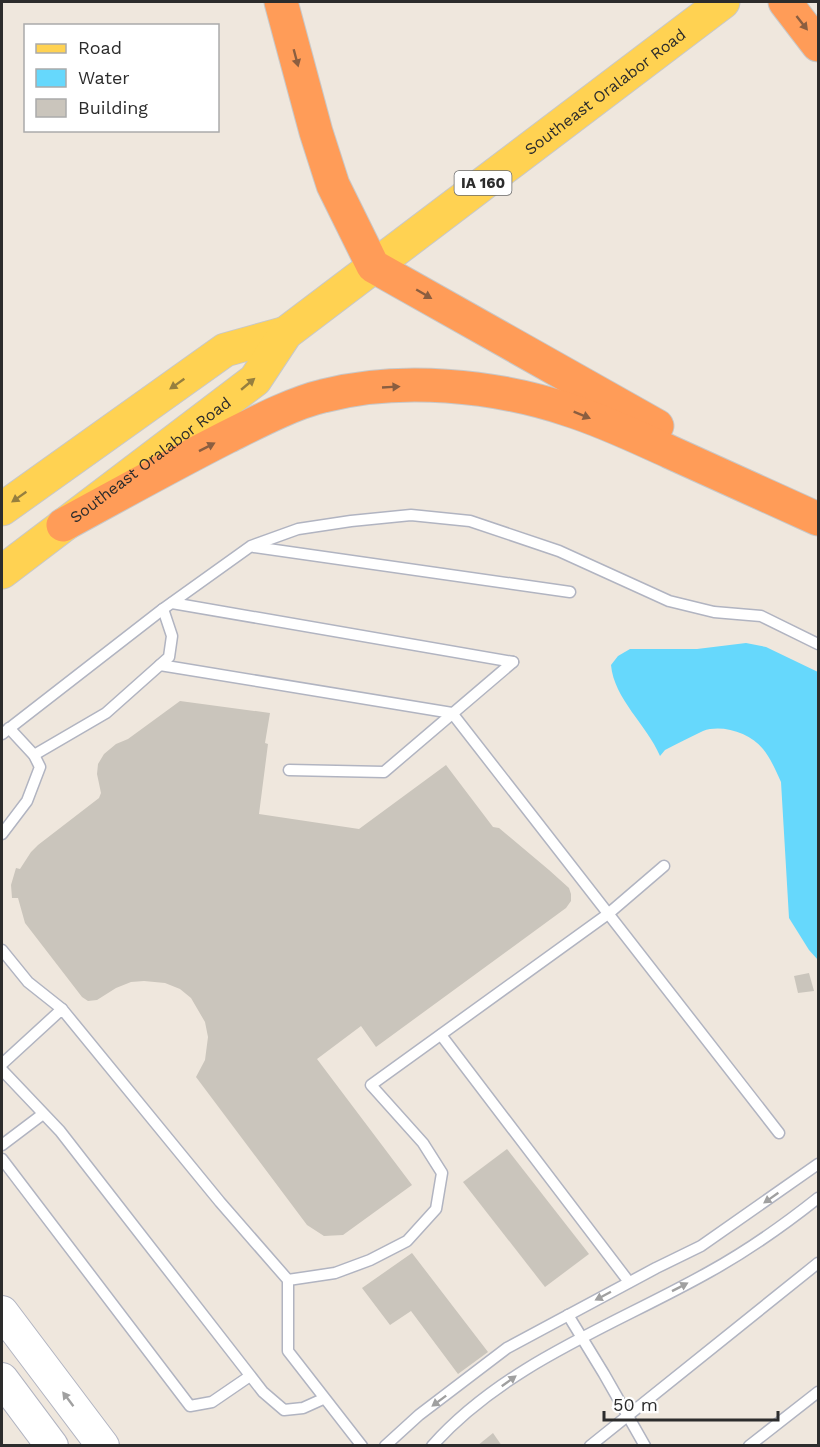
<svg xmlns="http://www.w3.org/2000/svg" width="820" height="1447" viewBox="0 0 820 1447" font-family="'Work Sans',sans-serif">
	<rect width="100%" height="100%" fill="#efe7dd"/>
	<path fill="#66d8fc" d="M 746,643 L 766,647 L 818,672 L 818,960 L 809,950 L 789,918 L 781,782 C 776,771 771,759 763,749 C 750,733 722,724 703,731 C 690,737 677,744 665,750 L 660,756 C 647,725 614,699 611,665 L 618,656 L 630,649 L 697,649 Z"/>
	<g fill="#cac5bc">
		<polygon points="180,701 270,713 265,743 268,744 259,814 359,829 446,765 493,827 499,828 549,870 569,888 571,894 571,901 566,908 376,1047 361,1026 317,1059 412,1185 343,1235 324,1236 307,1225 196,1077 205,1060 208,1037 205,1022 191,998 180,989 165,983 144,981 131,982 116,988 97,1000 88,1001 82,997 25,923 18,898 12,898 11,885 16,868 20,869 31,852 38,845 99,798 101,793 97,774 98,764 104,754 116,744 128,739"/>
		<polygon points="809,973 814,991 798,993 794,976"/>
		<polygon points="507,1149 589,1254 545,1287 463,1182"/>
		<polygon points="412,1253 488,1352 458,1374 411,1311 390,1325 362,1288"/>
		<polygon points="493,1433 502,1446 477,1446"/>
	</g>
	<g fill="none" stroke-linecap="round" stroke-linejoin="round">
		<g stroke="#b1b4c1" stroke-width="13">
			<g id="lane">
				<polyline points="254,547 570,592"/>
				<polyline points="172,603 513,662"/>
				<polyline points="160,665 452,713 779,1133"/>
				<polyline points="2,734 163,609 251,546 298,529 351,521 411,515 470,521 559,551 669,601 714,612 761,616 818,644"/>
				<polyline points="34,755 106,713 169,657 172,636 163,609"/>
				<polyline points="289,770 384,772 513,662"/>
				<polyline points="2,834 27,801 40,767 34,755 9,728"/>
				<polyline points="2,950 28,982 62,1009"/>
				<polyline points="441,1035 629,1282"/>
				<polyline points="2,1064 62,1009 220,1202 288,1280 288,1351 362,1446"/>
				<polyline points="2,1070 60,1131 263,1392 284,1410 303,1408 323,1399"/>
				<polyline points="2,1145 43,1114"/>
				<polyline points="2,1159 190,1406 212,1402 250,1376"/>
				<polyline points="288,1280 335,1273 370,1260 407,1241 436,1209 442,1173 423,1143 371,1085 608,914 664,866"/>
				<polyline points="568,1315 604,1374 645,1446"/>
				<polyline points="385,1446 419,1415 507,1348 656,1268 701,1246 818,1164"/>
				<path d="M 432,1446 C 506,1363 615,1325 709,1272 C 747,1251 784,1225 818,1198"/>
				<polyline points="590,1446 818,1263"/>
				<polyline points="749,1446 818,1392"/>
			</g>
		</g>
		<g stroke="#b1b4c1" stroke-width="34">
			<g id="secondary">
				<polyline points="2,1312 103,1446"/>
				<polyline points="2,1379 52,1446"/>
			</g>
		</g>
		<g stroke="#c8c8c8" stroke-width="35">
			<g id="primary">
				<polyline points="2,509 225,350 286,333"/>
				<path id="s1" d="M 2,572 L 255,380 L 286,333 L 723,2"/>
			</g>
		</g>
		<g stroke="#c8c8c8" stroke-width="35">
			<g id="highway">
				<polyline points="281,2 316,132 333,185 373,266 657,426"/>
				<polyline points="785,2 818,45"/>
				<path d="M 63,525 C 118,495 172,465 227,437 C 255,423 293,403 323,396 C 400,376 494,385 569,410 C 604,421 637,437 670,452 C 719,474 769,497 818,519"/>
			</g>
		</g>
		<use href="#lane" stroke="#fff" stroke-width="10"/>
		<use href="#secondary" stroke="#fff" stroke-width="32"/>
		<use href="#primary" stroke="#ffd252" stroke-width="33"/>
		<use href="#highway" stroke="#ff9c58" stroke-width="33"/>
	</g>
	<defs><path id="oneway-solid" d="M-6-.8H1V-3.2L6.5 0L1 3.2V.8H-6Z" transform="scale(1.5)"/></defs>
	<g fill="#8b5e40">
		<use href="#oneway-solid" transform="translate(802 23) rotate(52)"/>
		<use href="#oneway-solid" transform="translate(296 58) rotate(75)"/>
		<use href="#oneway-solid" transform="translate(424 294) rotate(30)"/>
		<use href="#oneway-solid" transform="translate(391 387) rotate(-3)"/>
		<use href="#oneway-solid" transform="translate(582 415) rotate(22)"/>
		<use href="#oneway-solid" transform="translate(207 447) rotate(-27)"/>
	</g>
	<g fill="#967f3f">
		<use href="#oneway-solid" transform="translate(177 384) rotate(145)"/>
		<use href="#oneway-solid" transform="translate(248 384) rotate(-40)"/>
		<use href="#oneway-solid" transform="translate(19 497) rotate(145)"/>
	</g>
	<g fill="#a0a0a0">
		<use href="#oneway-solid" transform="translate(771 1198) rotate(145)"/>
		<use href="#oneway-solid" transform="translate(680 1287) rotate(-27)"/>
		<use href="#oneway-solid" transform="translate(603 1296) rotate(152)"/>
		<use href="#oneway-solid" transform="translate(509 1381) rotate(-36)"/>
		<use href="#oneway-solid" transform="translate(68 1399) rotate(-127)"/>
		<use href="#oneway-solid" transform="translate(439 1401) rotate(143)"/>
	</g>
	<g text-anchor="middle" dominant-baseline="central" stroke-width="4.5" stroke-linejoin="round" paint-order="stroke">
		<rect fill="#fff" stroke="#6b6b6b" stroke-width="1.5" x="454.5" y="171" width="57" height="24" rx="4.5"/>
		<g font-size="15" font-weight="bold" fill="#2c2c2c">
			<text x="483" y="183">IA 160</text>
		</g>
		<g font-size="16" fill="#2c2c2c" stroke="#fff">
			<text stroke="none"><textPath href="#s1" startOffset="774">Southeast Oralabor Road</textPath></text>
			<text stroke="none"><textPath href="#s1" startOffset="186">Southeast Oralabor Road</textPath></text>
		</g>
	</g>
	<rect width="820" height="1447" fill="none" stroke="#2c2c2c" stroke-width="6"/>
	<rect x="24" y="24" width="195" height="108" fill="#ffffff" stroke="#ababab" stroke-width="1.5"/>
	<rect x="36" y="44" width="30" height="9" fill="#ffd252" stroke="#ababab" stroke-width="1.5"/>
	<text x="78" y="54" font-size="18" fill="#2c2c2c">Road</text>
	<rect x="36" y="69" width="30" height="18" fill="#66d8fc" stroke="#ababab" stroke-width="1.5"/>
	<text x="78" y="84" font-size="18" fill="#2c2c2c">Water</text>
	<rect x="36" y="99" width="30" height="18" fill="#cac5bc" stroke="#ababab" stroke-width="1.5"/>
	<text x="78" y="114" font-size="18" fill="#2c2c2c">Building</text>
	<path d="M604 1411v9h174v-9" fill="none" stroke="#2c2c2c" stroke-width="3"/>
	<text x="613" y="1411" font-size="18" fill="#2c2c2c" stroke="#ffffff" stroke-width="4.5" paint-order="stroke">50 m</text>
</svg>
